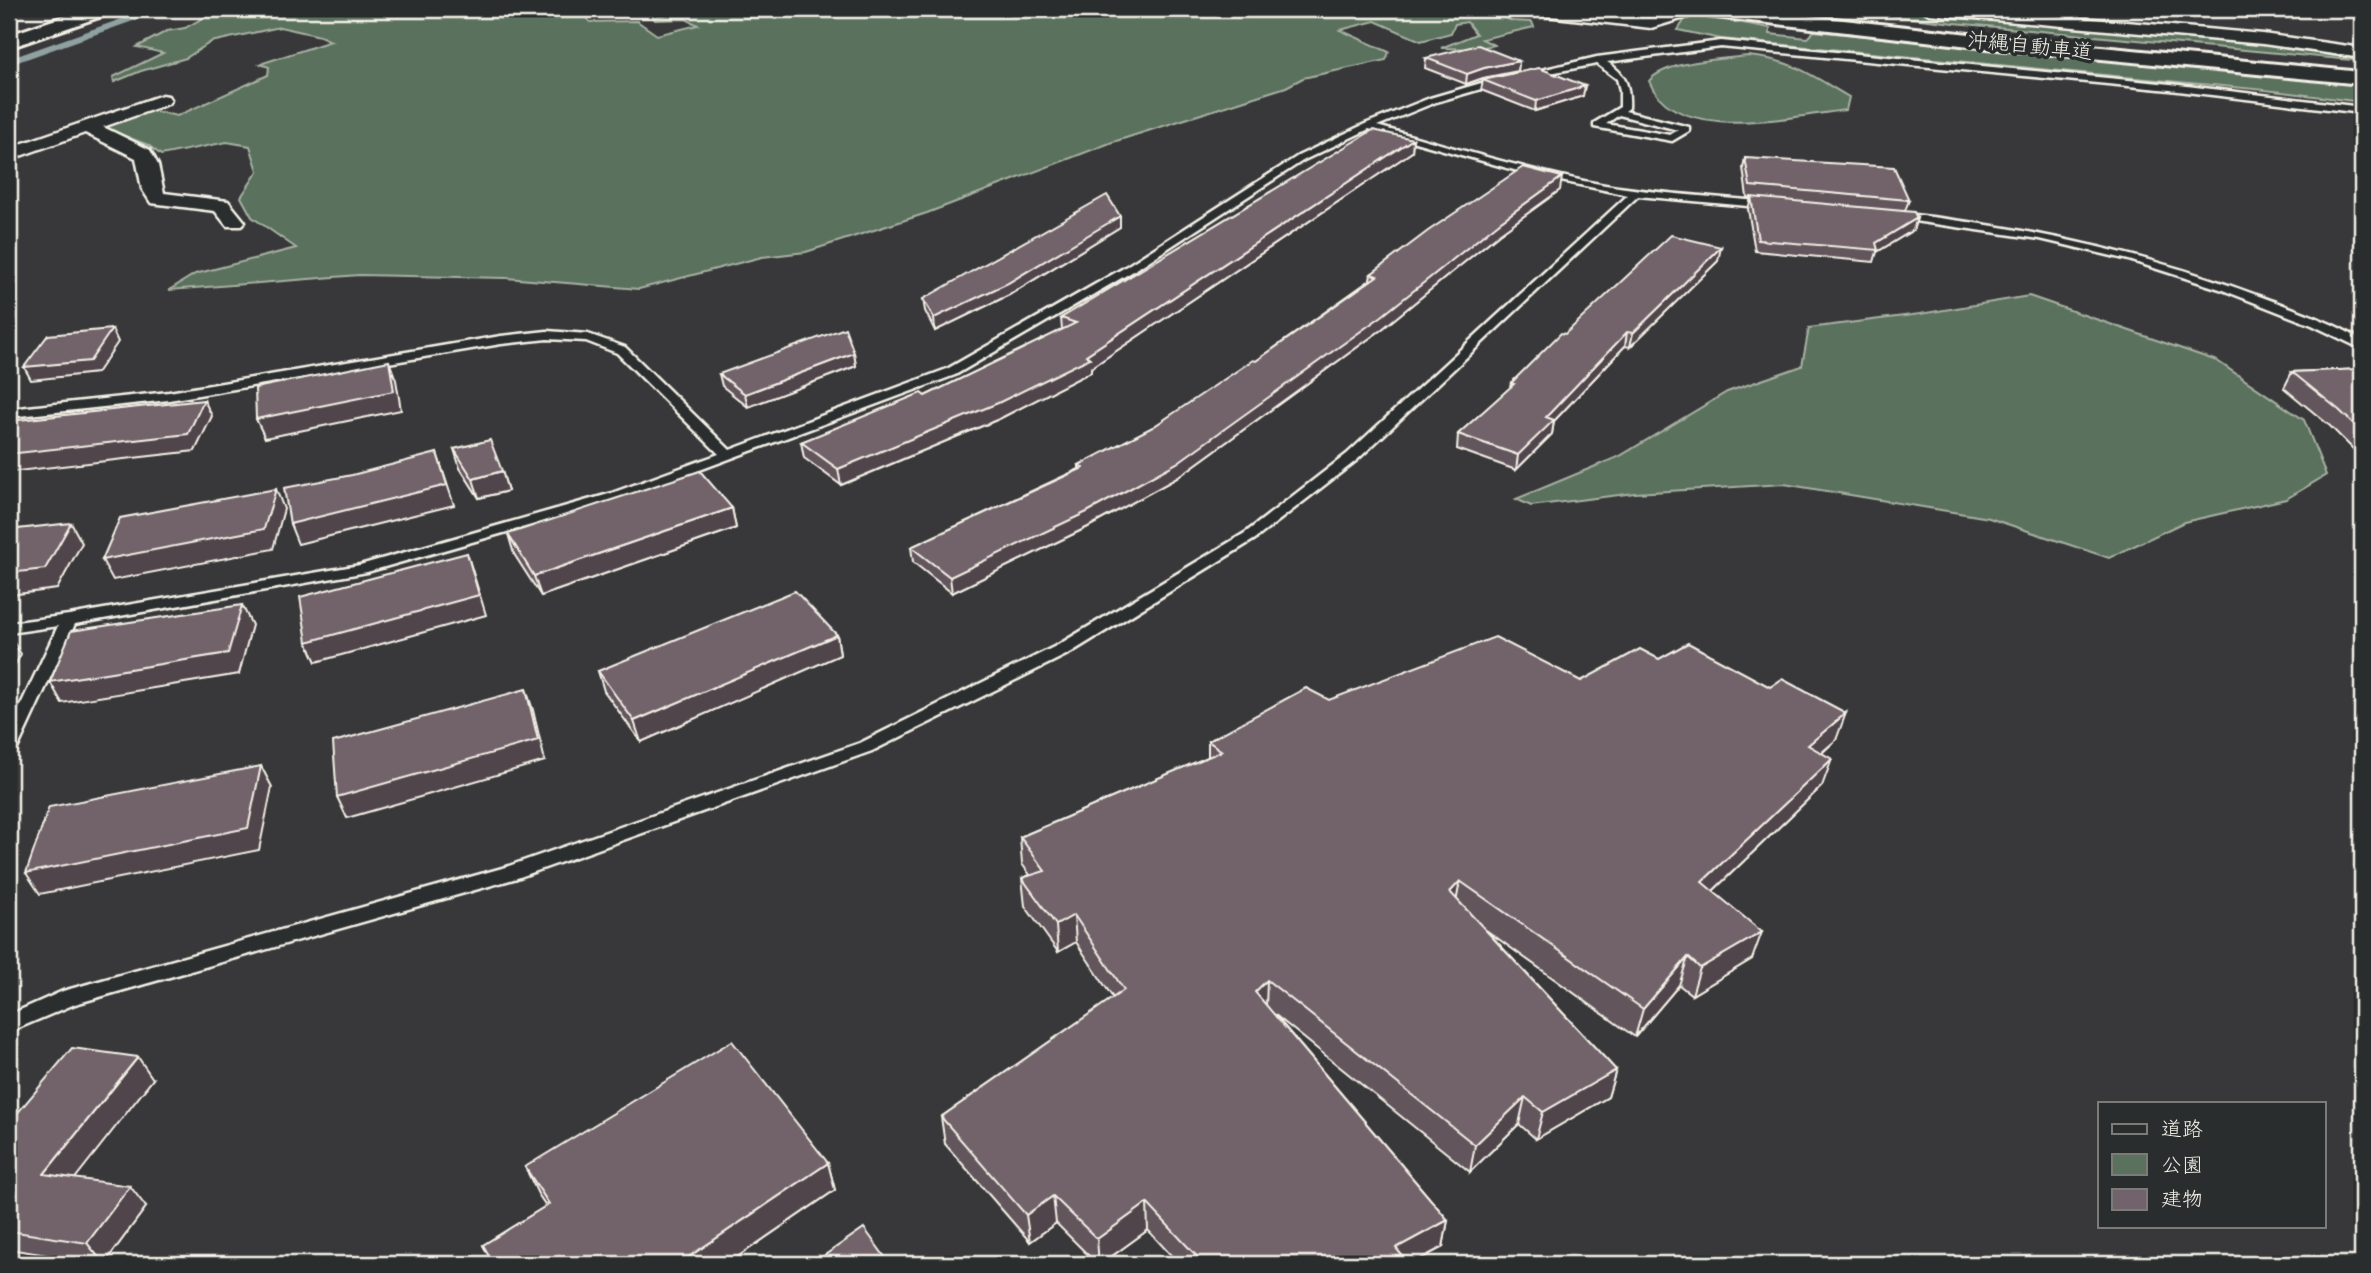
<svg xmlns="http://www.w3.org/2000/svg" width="2371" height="1273" viewBox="0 0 2371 1273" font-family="Pangolin,'Klee One',sans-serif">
	<rect width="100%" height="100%" fill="#38383a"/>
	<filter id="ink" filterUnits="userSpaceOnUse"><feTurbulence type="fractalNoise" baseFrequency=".0143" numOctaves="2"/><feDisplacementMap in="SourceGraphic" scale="14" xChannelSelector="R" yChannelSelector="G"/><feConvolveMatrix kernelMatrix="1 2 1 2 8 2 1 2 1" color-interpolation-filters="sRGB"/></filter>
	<g filter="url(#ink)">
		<g fill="#5a715d" stroke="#a7b1a2" stroke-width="2">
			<polygon points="219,9 581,9 590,22 637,21 657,35 698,25 686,19 655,20 653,17 701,9 1491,9 1483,11 1513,21 1532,22 1534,27 1482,39 1494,45 1474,49 1441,48 1476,34 1467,22 1455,24 1451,33 1421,41 1375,21 1340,30 1389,52 1386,60 1303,78 1286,87 1110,143 927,213 806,252 762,257 639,289 506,278 359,275 169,290 195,274 296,248 252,217 241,197 258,171 250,146 227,142 161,155 148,145 102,127 150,110 177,116 268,75 269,67 260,64 331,41 320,36 280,27 211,42 186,58 141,71 114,82 113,77 163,53 137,47 167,31 185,28"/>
			<polygon points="1553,9 1674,11 1647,21"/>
			<polygon points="1835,9 1888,9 2275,46 2362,57 2362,61 1954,23"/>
			<polygon points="1689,13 1770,28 1770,34 1807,38 1814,31 2362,85 2362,102 2265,90 1721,39 1678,30"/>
			<path d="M 1748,56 C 1793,60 1811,75 1849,97 L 1846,110 C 1792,116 1674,145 1649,81 C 1664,61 1723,59 1748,56 Z"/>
			<polygon points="2029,296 2217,361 2304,420 2326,475 2286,499 2184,522 2109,558 1989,518 1784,484 1635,493 1531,506 1516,499 1620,456 1727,392 1802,366 1809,328 1920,314"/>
		</g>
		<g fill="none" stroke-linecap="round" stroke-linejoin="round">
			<polyline stroke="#90a1a1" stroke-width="6" points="9,62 158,9"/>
			<g stroke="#f4f1e8" stroke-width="5">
				<g id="service">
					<path d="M 1721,41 L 2170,84 L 2362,107 L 2362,113 L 2170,90 L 1721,47 L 1607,62 C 1626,74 1630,86 1629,108 L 1625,111 L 1689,127 L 1689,131 L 1672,141 L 1594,127 L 1594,123 L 1620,107 L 1620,90 L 1617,79 L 1597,64 L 1524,78 L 1520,75 L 1597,57 ZM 1619,115 L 1678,130 L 1670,135 L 1606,124 Z"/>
					<path d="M 1502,77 L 1506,80 L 1505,82 L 1436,102 L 1377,126 C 1452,147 1528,171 1605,185 C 1660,194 1715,197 1770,202 L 1775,205 L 1770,208 L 1638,196 L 1357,460 L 1255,539 L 1070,653 L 872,751 L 517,878 L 75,1004 L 9,1032 L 9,1015 L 63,991 L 506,867 L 860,743 L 1058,645 L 1245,533 L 1347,454 L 1628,195 L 1532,175 L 1369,129 L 1304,160 L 1130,273 L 955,375 L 619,500 L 367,572 L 75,624 L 18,747 L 15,751 L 9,753 L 9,730 L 58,626 L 9,633 L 9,623 L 69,615 L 360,565 L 609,494 L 719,454 L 617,353 L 586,341 L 547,339 L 501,344 L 169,400 L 9,417 L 9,409 L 169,392 L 501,336 L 547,331 L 588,334 L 625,347 L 730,450 L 947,369 L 1122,269 L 1298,156 L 1365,124 L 1430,98 Z"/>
					<path d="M 1897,213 C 2022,226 2142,252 2259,296 C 2294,309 2330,321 2362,340 L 2362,349 L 2312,325 L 2220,289 L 2129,260 L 2040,239 L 1893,218 L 1892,216 Z"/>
				</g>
			</g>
			<g stroke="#f4f1e8" stroke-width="5">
				<g id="minor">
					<path d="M 1522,9 C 1565,7 1606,18 1648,18 C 1663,18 1676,7 1691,10 L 1693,13 L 1691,16 L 1651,28 L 1530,14 Z"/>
					<polygon points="1921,9 1980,9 2263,34 2362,48 2362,58 2263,44 1929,14"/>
					<polygon points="162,95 168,96 171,100 168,104 103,127 150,150 158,165 164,193 228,201 245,222 241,226 227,226 215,211 151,203 142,189 136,158 85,133 9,160 9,148"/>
				</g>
			</g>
			<g stroke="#f4f1e8" stroke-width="6">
				<polygon id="trunk" points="86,9 114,9 111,13 9,48 9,35"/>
			</g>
			<g stroke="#f4f1e8" stroke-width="6">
				<polygon id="motorway" points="1687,9 1746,9 1987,36 2362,72 2362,84 1987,48 1697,15"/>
			</g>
			<use href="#service" fill="#2a2d2e" fill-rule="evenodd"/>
			<use href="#minor" fill="#2a2d2e" fill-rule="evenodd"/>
			<use href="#trunk" fill="#2a2d2e" fill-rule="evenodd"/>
			<use href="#motorway" fill="#2a2d2e" fill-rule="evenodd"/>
		</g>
		<g fill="#62545c" stroke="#f4f1e8" stroke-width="2">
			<polygon points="1426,58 1519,61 1518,71 1483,78 1466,84 1425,68"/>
			<polygon points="1483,80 1583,96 1535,111 1481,90"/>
			<polygon points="1413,139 1412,152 1091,368 1091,372 999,419 841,485 804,458 801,442 925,396 1062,330 1061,318"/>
			<polygon points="1745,158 1909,200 1905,211 1917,218 1913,230 1877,252 1874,262 1755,251 1748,209 1751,198 1747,197 1743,168"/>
			<polygon points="1560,190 1499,234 1381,330 1177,478 1088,527 952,593 913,562 911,547 1079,469 1079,465 1153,427 1256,361 1370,280 1371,274"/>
			<polygon points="1120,216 1120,227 1009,295 935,331 925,311 923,299"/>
			<polygon points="1718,261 1630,347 1625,346 1554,421 1552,434 1516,470 1457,449 1458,434 1510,388 1511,383 1565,334"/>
			<polygon points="854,353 856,366 748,407 722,386 719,374"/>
			<polygon points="2362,369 2362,458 2330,426 2284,388 2292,372"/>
			<polygon points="454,449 502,471 508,491 479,498 460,468"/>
			<polygon points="732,508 736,528 541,596 514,554 508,534"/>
			<polygon points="837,635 840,655 641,742 604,691 598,671"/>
			<polygon points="1659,659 1836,740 1822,753 1822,786 1713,891 1752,959 1692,995 1679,985 1635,1037 1486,930 1616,1070 1608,1097 1536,1139 1519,1124 1470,1172 1274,1014 1448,1220 1443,1247 1411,1264 1179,1264 1148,1230 1101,1264 1097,1264 1056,1223 1030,1242 945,1144 941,1117 1113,998 1076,942 1058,952 1025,906 1022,878 1030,875 1022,864 1020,837 1208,757 1208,741 1329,700 1581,681"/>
			<polygon points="153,1079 75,1178 146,1207 104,1264 9,1249 9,1123"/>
			<polygon points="828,1163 835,1190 727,1264 493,1264 483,1245 546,1206 538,1194 525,1167"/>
		</g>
		<g fill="#50454b" stroke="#f4f1e8" stroke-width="2">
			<polygon points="1519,61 1518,71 1483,78 1466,84 1467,74 1484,68"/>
			<polygon points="1585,86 1583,96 1535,111 1536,101"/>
			<polygon points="1413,139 1412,152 1091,368 1091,372 999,419 841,485 838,469 1086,355"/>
			<polygon points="1562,177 1560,190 1499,234 1381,330 1177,478 1088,527 952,593 950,577 1501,221"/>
			<polygon points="1120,216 1120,227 1009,295 935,331 934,318"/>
			<polygon points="1917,218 1913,230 1877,252 1876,243"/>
			<polygon points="1721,247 1718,261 1630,347 1633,333"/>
			<polygon points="112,329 118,342 97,373 31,380 24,367"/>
			<polygon points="1627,332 1625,346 1554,421 1552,434 1516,470 1518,455 1546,417"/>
			<polygon points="854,353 856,366 748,407 745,394"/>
			<polygon points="389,361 396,380 401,410 265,438 256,419"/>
			<polygon points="204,400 212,416 195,451 9,472 9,454"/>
			<polygon points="437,453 454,505 298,544 290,524"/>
			<polygon points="502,471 508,491 479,498 473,479"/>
			<polygon points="276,489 284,509 273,549 113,580 102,560"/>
			<polygon points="732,508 736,528 541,596 534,576"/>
			<polygon points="71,523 82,543 57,589 9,595 9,573"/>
			<polygon points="467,553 486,615 316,662 307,642"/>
			<polygon points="242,605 252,625 239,674 62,703 50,682"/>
			<polygon points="9,635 21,654 9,676"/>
			<polygon points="837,635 840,655 641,742 634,721"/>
			<polygon points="526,689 533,710 545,761 347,818 337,797"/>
			<polygon points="1846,713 1836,740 1799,772 1808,745"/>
			<polygon points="1832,759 1822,786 1694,909 1702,882"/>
			<polygon points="261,766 272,787 259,850 40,894 26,873"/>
			<polygon points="1460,881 1455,908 1450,892"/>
			<polygon points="1074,915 1076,942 1058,952 1056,925"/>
			<polygon points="1762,932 1752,959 1692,995 1700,968"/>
			<polygon points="1688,957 1679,985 1635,1037 1643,1009"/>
			<polygon points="1267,980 1266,1007 1255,992"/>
			<polygon points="138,1057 153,1079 62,1195 44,1174"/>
			<polygon points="1616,1070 1608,1097 1536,1139 1543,1112"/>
			<polygon points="1525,1097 1519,1124 1470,1172 1475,1145"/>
			<polygon points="828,1163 835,1190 727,1264 678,1264"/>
			<polygon points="130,1186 146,1207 104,1264 87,1243"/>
			<polygon points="1053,1196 1056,1223 1030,1242 1026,1215"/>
			<polygon points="1147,1203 1148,1230 1101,1264 1099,1264 1097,1239"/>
			<polygon points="1448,1220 1443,1247 1411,1264 1394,1264 1396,1248"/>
		</g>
		<g fill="#72626b" stroke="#f4f1e8" stroke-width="2">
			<polygon points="1478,45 1519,61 1484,68 1467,74 1426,58"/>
			<polygon points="1539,68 1585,86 1536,101 1483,80"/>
			<polygon points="1373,130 1413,139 1086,355 1090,358 998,403 838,469 801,442 921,393 925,396 1076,323 1061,318"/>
			<polygon points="1745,158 1894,167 1909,200 1750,186"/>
			<polygon points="1523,167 1562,177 1501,221 1382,316 1177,463 1087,512 950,577 911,547 1083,468 1079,465 1153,427 1253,360 1256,361 1377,276 1371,274 1428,231"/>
			<polygon points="1107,195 1120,216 1008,283 934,318 923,299"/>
			<polygon points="1751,197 1914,212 1917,218 1876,243 1878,250 1758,240"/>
			<polygon points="1671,235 1721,247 1633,333 1627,332 1546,417 1554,420 1518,455 1458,434 1514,384 1511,383 1561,333 1565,334"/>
			<polygon points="845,328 854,353 745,394 719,374"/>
			<polygon points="112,329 90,361 24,367 48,335"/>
			<polygon points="389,361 394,391 256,419 255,388"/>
			<polygon points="2362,369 2362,432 2339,410 2292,372"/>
			<polygon points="204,400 188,434 9,454 9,421"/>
			<polygon points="490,440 502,471 473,479 454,449"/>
			<polygon points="437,453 447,485 290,524 284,488 352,475"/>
			<polygon points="700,471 732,508 534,576 508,534"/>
			<polygon points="276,489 264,529 102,560 120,518"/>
			<polygon points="71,523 45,569 9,573 9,530"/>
			<polygon points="467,553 479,595 307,642 300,597"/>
			<polygon points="795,591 837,635 634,721 598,671"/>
			<polygon points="242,605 228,653 50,682 71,631"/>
			<polygon points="1495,637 1581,681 1640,649 1659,659 1688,643 1770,687 1782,679 1846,713 1808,745 1832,759 1702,882 1762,932 1700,968 1688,957 1643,1009 1460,881 1450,892 1616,1070 1543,1112 1525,1097 1475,1145 1267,980 1255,992 1448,1220 1396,1248 1409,1264 1204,1264 1147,1203 1097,1239 1053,1196 1026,1215 941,1117 1124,990 1074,915 1056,925 1022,878 1045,871 1020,837 1222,751 1208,741 1306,688 1329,700"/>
			<polygon points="526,689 538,740 337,797 333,742"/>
			<polygon points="261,766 248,828 26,873 49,807"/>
			<polygon points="732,1041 828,1163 678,1264 494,1264 483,1245 549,1204 525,1167"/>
			<polygon points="72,1048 138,1057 44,1174 130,1186 87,1243 9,1231 9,1123"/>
			<polygon points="864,1228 890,1264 812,1264"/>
		</g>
	</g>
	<g text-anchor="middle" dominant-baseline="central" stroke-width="7" stroke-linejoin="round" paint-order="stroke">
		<g font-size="21" fill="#f4f1e8" stroke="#2a2d2e">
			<text transform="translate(2030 46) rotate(6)">沖縄自動車道</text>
		</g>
	</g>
	<rect width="2371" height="1273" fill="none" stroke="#2a2d2e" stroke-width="35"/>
	<rect x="18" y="18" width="2336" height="1238" fill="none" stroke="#f4f1e8" stroke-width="2.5" filter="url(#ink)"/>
	<rect x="2098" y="1102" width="228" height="126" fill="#2a2d2e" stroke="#7b7b78" stroke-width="2"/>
	<rect x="2112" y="1124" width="35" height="10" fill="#2a2d2e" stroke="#7b7b78" stroke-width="2"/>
	<text x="2161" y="1136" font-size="21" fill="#f4f1e8">道路</text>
	<rect x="2112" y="1154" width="35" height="21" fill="#5a715d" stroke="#7b7b78" stroke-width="2"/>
	<text x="2161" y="1172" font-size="21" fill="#f4f1e8">公園</text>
	<rect x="2112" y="1189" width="35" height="21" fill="#72626b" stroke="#7b7b78" stroke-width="2"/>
	<text x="2161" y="1206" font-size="21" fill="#f4f1e8">建物</text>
</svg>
